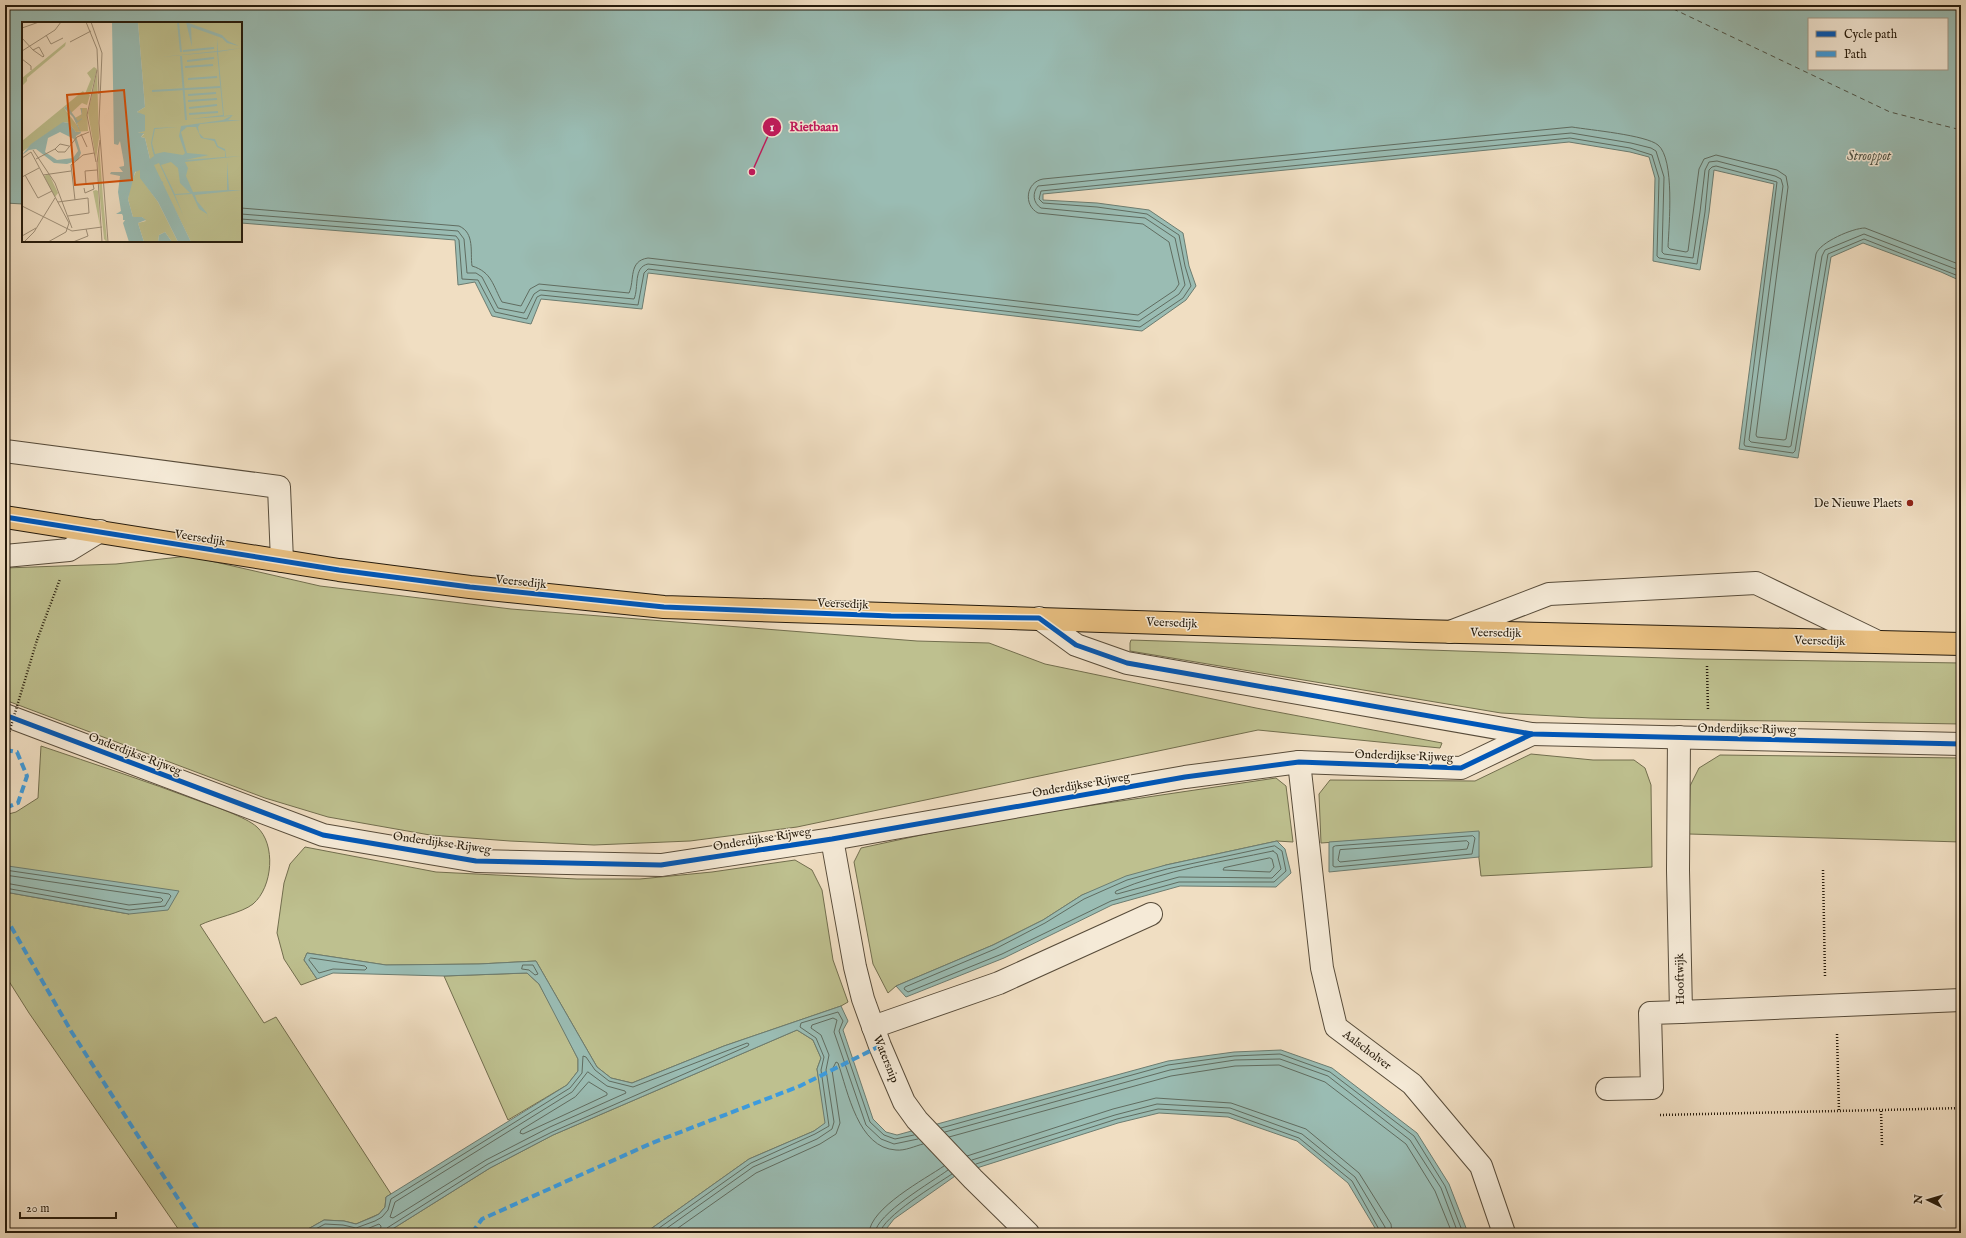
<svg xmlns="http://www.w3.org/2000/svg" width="1966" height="1238" viewBox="0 0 1966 1238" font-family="'IM FELL English',serif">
	<rect width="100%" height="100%" fill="#f0dec2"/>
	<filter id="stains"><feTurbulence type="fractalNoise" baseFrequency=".005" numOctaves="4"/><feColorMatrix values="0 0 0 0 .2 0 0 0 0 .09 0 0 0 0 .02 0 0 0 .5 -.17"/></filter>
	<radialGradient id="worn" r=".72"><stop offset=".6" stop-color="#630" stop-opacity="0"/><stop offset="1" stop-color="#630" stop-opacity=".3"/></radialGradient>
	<g fill="#bec08f" stroke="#726e4e">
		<polygon points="189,556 320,586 511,609 917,641 989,643 1045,664 1256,708 1442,743 1440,748 1258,730 797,827 690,841 594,845 510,841 430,835 328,817 265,798 5,700 5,568 116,564"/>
		<polygon points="1131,640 1696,659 1961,663 1961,724 1591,718 1501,713 1130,651 1130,643"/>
		<path d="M 41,746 C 94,764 146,781 199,801 C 213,806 246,817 257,827 C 276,844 273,887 253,904 C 242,913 214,918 200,925 L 264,1023 L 276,1017 L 391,1194 L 386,1197 L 385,1207 L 379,1214 L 356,1224 L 344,1221 L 324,1220 L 301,1233 L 181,1233 L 29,1013 L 5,975 L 5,892 L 129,914 L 5,865 L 5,815 L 16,812 L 38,798 Z"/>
		<polygon points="1531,754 1593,760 1634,760 1645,768 1651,785 1652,867 1481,876 1478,850 1479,832 1321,843 1319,794 1330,780 1475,781"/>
		<polygon points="1720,755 1961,758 1961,842 1689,834 1690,786 1699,768"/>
		<polygon points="1276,778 1286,786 1293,842 1277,841 1166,865 1082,895 1043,920 993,945 896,986 888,993 873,964 854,862 861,848 986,821"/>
		<polygon points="305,847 436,872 577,879 640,879 712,872 795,860 812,870 822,890 833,960 848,1002 841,1006 724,1046 632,1083 611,1078 597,1067 536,961 479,964 386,965 307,953 304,960 317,979 301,985 284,959 277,933 284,883 290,864"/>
		<polygon points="527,973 539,984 556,1015 578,1059 578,1071 567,1085 508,1120 444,976"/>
		<polygon points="797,1030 813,1040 821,1058 817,1069 826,1123 814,1131 749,1159 645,1233 386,1233 490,1168 553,1135"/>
	</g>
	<g fill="#9abcb3" stroke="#6c7c70" fill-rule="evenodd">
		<path d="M 5,5 L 1961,5 L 1961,281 L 1941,272 L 1863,243 L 1831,257 L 1798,458 L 1739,449 L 1774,184 L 1714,170 L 1709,213 L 1700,270 L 1653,261 L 1655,178 L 1649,157 L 1630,152 L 1569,142 L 1043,194 L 1043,200 L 1097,203 L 1149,210 L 1183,233 L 1189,266 L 1196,286 L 1186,300 L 1142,331 L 648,273 L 642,309 L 541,299 L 531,324 L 492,316 L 475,282 L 458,285 L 455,240 L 241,223 L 241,23 L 23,23 L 23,204 L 5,203 ZM 1809,19 L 1947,19 L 1947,69 L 1809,69 Z"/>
		<polygon points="1479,831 1479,857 1329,872 1329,842"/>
		<polygon points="1277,841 1285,849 1291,873 1276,887 1180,886 1112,905 1004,958 906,997 896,986 993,945 1043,920 1082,895 1126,876 1166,865"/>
		<polygon points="5,865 8,866 179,891 168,910 129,914 5,892"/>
		<polygon points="307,953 386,965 479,964 536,961 597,1067 611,1078 632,1083 724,1046 841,1006 848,1021 843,1030 873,1119 886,1132 897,1135 1168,1061 1234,1052 1281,1050 1332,1068 1417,1133 1449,1184 1468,1233 1378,1233 1348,1183 1297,1141 1228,1117 1159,1113 1118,1123 958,1174 894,1219 883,1233 645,1233 749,1159 814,1131 825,1123 817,1069 821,1058 813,1040 797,1030 553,1135 490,1168 386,1233 301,1233 324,1220 344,1221 356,1224 373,1217 379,1214 385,1207 386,1197 567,1085 578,1071 578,1059 539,984 527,973 444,976 333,973 317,979 304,960"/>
	</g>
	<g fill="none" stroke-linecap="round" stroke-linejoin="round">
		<g stroke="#606c60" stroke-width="1">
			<path d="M 241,208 L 459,226 C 475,233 470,252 472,266 C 492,272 493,286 502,302 L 521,306 L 530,289 L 539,284 L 629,293 C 635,280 628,261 648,258 L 1138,315 L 1175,290 L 1179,284 L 1169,242 L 1143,224 L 1038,213 C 1023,205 1026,182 1043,179 L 1572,127 C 1590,130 1646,135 1658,145 C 1675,159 1669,225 1668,247 L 1670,249 L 1686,252 L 1688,251 L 1699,169 L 1704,159 L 1716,155 L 1777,170 L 1786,176 L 1788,187 L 1756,435 L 1757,437 L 1784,440 L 1786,439 L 1816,254 C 1820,242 1853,228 1865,228 L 1961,265"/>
			<path d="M 241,214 L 458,231 L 464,239 L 467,273 L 476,273 L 482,277 L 498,308 L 524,313 L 534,294 L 540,290 L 634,299 C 639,288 633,267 648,264 L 1139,321 L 1179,294 L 1185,285 L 1175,238 L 1145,218 L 1041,208 C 1033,203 1032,193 1038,186 L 1379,151 L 1571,133 L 1631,143 L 1651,148 L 1656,151 L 1664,177 L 1662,252 L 1664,254 L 1693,258 L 1700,212 L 1705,170 L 1709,162 L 1717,161 L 1775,176 L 1781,179 L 1783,186 L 1749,440 L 1751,442 L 1789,447 L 1791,446 L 1822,256 L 1825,250 L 1864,234 L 1961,271"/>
			<polyline points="241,219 456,236 459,240 462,279 478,280 495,312 527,319 537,297 541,295 638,305 644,273 648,269 1140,327 1183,298 1191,286 1185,266 1179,235 1147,214 1097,207 1043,203 1039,199 1041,191 1570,138 1630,148 1652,155 1659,178 1657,256 1659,258 1697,264 1705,212 1709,170 1712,167 1716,166 1777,182 1744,444 1745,446 1793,453 1795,451 1828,254 1864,239 1961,277"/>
			<polygon points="1473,836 1475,838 1472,854 1335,867 1333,866 1333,847 1335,846"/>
			<polygon points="1467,841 1469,843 1467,849 1340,862 1338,860 1340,850"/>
			<polygon points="1275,846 1282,851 1286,871 1274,882 1179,882 1111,901 1002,954 908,992 904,989 905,987 995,949 1045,923 1084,899 1127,880 1167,869"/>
			<path d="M 1273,851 L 1277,854 L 1281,869 L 1272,878 L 1179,877 L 1117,894 L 1115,893 L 1116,891 C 1165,870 1221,862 1273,851 Z"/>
			<polygon points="1270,858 1272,859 1274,867 1270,872 1223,870 1224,868"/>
			<polyline points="5,870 169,894 171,896 165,906 129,910 5,888"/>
			<polyline points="5,875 161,898 163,900 161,902 129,905 5,883"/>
			<polygon points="311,958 365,966 367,968 365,970 333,969 319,973 309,960"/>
			<polygon points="523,965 533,965 538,974 535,975 529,970 522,969"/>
			<polygon points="588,1072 607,1086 625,1091 626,1093 550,1127 486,1160 393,1218 390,1217 395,1202 572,1092"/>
			<polygon points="589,1082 607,1093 607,1095 523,1134 520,1133 521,1130 575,1097"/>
			<polyline points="941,1128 1168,1065 1234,1056 1280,1054 1330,1072 1414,1136 1445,1186 1463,1233"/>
			<polyline points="945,1132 1170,1070 1235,1060 1280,1059 1328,1076 1410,1140 1441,1188 1458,1233"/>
			<polyline points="949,1137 1171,1076 1235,1066 1279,1065 1325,1082 1406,1144 1435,1191 1452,1233"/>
			<polyline points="967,1156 1113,1109 1156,1098 1231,1103 1306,1129 1359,1173 1391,1224 1392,1233"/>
			<polyline points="972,1160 1115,1115 1157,1104 1230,1108 1302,1134 1355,1177 1385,1227 1386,1233"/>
			<polyline points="976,1164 1117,1119 1158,1109 1229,1113 1299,1138 1352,1181 1381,1233"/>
			<polyline points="308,1233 325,1224 343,1225 356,1228 375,1221 382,1217 388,1210 391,1199 570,1088 582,1073 583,1056 586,1057 595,1070 609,1081 633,1087 747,1043 749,1044 748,1046 552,1132 488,1164 387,1228 385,1233"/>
			<polyline points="318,1233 327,1229 357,1233 379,1224 381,1226 380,1233"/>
			<polyline points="652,1233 751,1163 815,1134 829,1126 821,1070 824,1057 816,1038 800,1027 801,1023 838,1012 843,1021 839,1031 870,1122 884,1135 895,1139 914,1135"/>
			<polyline points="660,1233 753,1167 817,1139 832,1129 834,1122 826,1070 829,1055 821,1035 811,1028 812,1025 833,1018 837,1020 834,1032 866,1125 881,1139 894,1144 918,1139"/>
			<path d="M 671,1233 L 756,1173 L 820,1144 L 836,1134 L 840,1123 L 832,1070 L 836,1062 L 838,1063 C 848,1092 858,1148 896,1150 C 905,1151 915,1146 923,1144"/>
			<path d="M 869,1233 C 870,1208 925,1179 944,1166"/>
			<path d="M 875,1233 C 876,1214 932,1182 948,1170"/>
			<path d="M 880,1233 C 882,1217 937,1184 952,1174"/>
		</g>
		<polyline stroke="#4f5346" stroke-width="1" stroke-dasharray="5 4" stroke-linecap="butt" points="1665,5 1890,112 1961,130"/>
		<g stroke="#584c3a" stroke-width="24">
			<g id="minor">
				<polyline points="5,451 279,487 282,561"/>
				<polyline points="5,556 69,550 100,531"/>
				<polyline points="1039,618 1076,645 1127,663 1532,734 1961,744"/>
				<polyline points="1450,632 1549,594 1756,583 1878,642"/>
				<polyline points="5,715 323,835 476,861 661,865 832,839 1185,777 1299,762 1461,768 1532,734"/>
				<polyline points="1679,737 1678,870 1681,1012 1961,1000"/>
				<polyline points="1299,762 1322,968 1336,1027 1412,1084 1481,1166 1504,1233"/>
				<polyline points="832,839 855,967 863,999 880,1046 904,1102 917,1120 973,1179 1028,1233"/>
				<polyline points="873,1027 999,983 1151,914"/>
				<polyline points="1607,1089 1652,1088 1650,1013 1681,1012"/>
			</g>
		</g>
		<g stroke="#261b0c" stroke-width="24">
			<polyline id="major" points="5,517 339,570 470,587 664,607 1417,631 1961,644"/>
		</g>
		<g stroke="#261b0c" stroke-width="2.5" stroke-dasharray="1 2" stroke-linecap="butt">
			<polyline points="37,640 60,579"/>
			<polyline points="1707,666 1708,711"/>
			<polyline points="1823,870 1825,977"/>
			<polyline points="1837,1034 1839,1111"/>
			<polyline points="1660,1115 1881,1110"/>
			<polyline points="1882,1145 1881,1110 1961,1108"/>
		</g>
		<use href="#minor" stroke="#f5ead7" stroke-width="22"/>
		<use href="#major" stroke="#e8bf81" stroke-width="22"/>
		<polyline stroke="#261b0c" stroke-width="2.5" stroke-dasharray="1 2" stroke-linecap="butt" points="5,746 37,640"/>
		<g stroke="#3c9bde" stroke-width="4" stroke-dasharray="8 4" stroke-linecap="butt">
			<polyline points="5,750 17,752 27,776 18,803 5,808"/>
			<polyline points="5,820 5,830"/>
			<polyline points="5,916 71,1031 200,1233"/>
			<polyline points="472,1233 482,1219 652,1143 800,1086 880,1046"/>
		</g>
		<g stroke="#f5ead7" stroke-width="8">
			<g id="cycleway">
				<polyline points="5,517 339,570 470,587 664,607 891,616 1039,618 1076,645 1127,663 1532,734 1961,744"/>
				<polyline points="5,715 323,835 476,861 661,865 832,839 1185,777 1299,762 1461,768 1532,734"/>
			</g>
		</g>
		<use href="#cycleway" stroke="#0057b8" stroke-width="5"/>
	</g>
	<circle fill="#8f2418" stroke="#f5ead7" stroke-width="1.5" cx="1910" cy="503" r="4"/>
	<g text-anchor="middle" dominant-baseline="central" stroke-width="3" stroke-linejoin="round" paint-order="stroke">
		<g font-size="12" fill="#261b0c" stroke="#f5ead7" text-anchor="end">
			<text x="1902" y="503">De Nieuwe Plaets</text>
		</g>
		<g font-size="12" fill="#261b0c" stroke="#f5ead7">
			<text transform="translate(200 538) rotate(9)">Veersedijk</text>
			<text transform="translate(521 582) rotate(6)">Veersedijk</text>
			<text transform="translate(843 604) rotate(2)">Veersedijk</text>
			<text transform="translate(1172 623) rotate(2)">Veersedijk</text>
			<text transform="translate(1496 633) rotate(1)">Veersedijk</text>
			<text transform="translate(1820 641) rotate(1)">Veersedijk</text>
			<text transform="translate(1747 729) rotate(1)">Onderdijkse Rijweg</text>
			<text transform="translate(135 754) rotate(21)">Onderdijkse Rijweg</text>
			<text transform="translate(1404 756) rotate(2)">Onderdijkse Rijweg</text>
			<text transform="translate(1081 785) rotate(-10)">Onderdijkse Rijweg</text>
			<text transform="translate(762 839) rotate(-9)">Onderdijkse Rijweg</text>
			<text transform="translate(442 843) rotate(8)">Onderdijkse Rijweg</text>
			<text transform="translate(1680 979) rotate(-91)">Hooftwijk</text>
			<text transform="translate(1367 1050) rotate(37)">Aalscholver</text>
			<text transform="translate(886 1059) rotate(68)">Watersnip</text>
		</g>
		<g font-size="13" font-style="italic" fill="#4f5346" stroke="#f5ead7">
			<text x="1869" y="156">Strooppot</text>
		</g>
	</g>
	<g transform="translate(22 22)">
		<rect width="220" height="220" fill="#f0dec2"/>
		<path d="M 116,0 L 220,0 L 220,220 L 169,220 L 128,137 L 123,116 L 119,115 L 122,112 L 116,111 L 121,109 L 123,95 L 115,90 L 123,85 ZM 44,20 L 43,24 L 5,56 L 5,59 L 0,64 L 0,56 ZM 72,45 L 75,47 L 69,70 L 65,71 L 68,73 L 65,83 L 60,81 L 49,91 L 45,84 L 42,86 L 57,106 L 53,96 L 60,92 L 58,86 L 65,86 L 66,109 L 54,110 L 47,101 L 42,100 L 0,130 L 0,119 L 61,69 L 63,72 L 69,57 L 65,51 ZM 75,50 L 77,116 L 74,137 L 66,91 ZM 77,123 L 81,176 L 85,220 L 82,217 L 78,176 L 76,140 ZM 115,147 L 118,148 L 121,159 L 136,180 L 156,220 L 150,220 L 143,210 L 137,213 L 136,220 L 122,220 L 116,201 L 124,199 L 120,195 L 111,195 L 106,177 L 108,163 ZM 27,152 L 36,171 L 33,175 L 22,154 ZM 74,168 L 76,169 L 78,204 L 71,169 Z" fill="#bec08f"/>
		<path d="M 90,0 L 116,0 L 123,85 L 115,90 L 123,93 L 123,109 L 116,111 L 122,111 L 119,115 L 123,116 L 128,137 L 132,134 L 130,127 L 129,121 L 132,106 L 156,105 L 133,107 L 130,121 L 133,132 L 142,130 L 161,133 L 163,131 L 157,114 L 159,104 L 201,98 L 209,94 L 168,97 L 201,93 L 195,30 L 139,35 L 195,29 L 195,16 L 196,29 L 220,26 L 196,30 L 202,94 L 220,92 L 211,93 L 206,98 L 220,98 L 178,102 L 176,105 L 177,111 L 182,116 L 193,117 L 196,124 L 203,127 L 204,135 L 220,134 L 163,140 L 166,146 L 164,154 L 171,170 L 205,168 L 205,139 L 207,168 L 220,168 L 173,173 L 175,179 L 185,191 L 186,200 L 185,192 L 177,187 L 170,172 L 153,173 L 161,193 L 137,141 L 132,143 L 169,220 L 156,220 L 136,180 L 118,156 L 118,148 L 113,150 L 106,177 L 111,195 L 120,195 L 124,198 L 116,201 L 122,220 L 107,220 L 101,201 L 103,198 L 100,192 L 94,192 L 99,189 L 96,170 L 98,154 L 88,152 L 89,150 L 101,150 L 97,145 L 102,144 L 102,141 L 98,119 L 96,123 L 92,122 ZM 165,105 L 174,105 L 179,116 L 192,119 L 195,125 L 203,129 L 203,135 L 163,138 L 187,133 L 165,131 L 159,110 ZM 149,140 L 156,146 L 158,161 L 168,171 L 153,172 L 139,143 ZM 164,0 L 200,13 L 206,19 L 217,24 L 205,21 L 200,16 L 169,5 L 170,25 ZM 45,84 L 56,99 L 60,96 L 59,87 L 60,86 L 60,97 L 55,101 L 59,111 L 54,114 L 59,131 L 56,138 L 45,142 L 32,141 L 14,127 L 7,128 L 0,133 L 9,122 L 41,100 L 47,101 L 54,110 L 58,110 L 51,95 L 42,86 ZM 38,110 L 52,117 L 56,129 L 51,136 L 35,138 L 23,130 L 26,116 ZM 143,210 L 150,220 L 136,220 L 137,213 Z" fill="#9abcb3" fill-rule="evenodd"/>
		<path fill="none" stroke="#9abcb3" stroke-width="2" d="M 156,0 L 159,30M 161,29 L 192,26M 159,34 L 164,98M 165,39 L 192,36M 163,45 L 191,43M 166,57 L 195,55M 130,69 L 198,65M 166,73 L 194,71M 166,79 L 195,77M 167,86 L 195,83M 167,92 L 196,90M 102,198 L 102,173 L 111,139 L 118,135 L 124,148 L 134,158 L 141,161"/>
		<path fill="none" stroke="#9f9079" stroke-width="1" d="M 64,0 L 75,27 L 77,72M 69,0 L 80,31 L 77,101 L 86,220M 0,6 L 17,0M 24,13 L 29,22 L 41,16M 0,16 L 11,28 L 21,35 L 22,34 L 17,25 L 11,28M 48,20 L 69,9M 0,29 L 33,8 L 39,0M 0,37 L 9,44 L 9,48M 59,112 L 65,125M 78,118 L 75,141 L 80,220M 47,124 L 38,122 L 33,127 L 36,130 L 43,130 L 55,115 L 67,110M 11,128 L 33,161 L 50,206M 0,136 L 9,130 L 47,201 L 44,210 L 26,220M 14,137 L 33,127M 74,140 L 65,93 L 75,48M 3,153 L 16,176 L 30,169M 21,153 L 49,149M 0,155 L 17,146M 62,166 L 63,171 L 72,167 L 71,162 L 64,162 L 63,149 L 75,148M 53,178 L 49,143 L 61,133 L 72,131M 36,180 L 66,176 L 67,191 L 46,194M 0,184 L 50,209 L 80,205M 0,214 L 14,206M 2,220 L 12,210 L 33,176M 51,220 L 66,214 L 64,207"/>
		<path fill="#d5530c" fill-opacity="0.15" stroke="#d5530c" stroke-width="2" d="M 102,68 L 110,158 L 53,163 L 45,73 Z"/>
		<rect width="220" height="220" fill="none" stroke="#261b0c" stroke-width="2"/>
	</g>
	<path fill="none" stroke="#c2185b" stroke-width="1.5" d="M752 172L772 127"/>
	<g fill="#c2185b" stroke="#f5ead7" stroke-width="1.5">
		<circle cx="752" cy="172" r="4"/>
		<circle cx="772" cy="127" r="10"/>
	</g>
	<g font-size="12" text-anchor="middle" font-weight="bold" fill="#fff">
		<text x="772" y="131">1</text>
	</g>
	<g font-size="13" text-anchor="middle" font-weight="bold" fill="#c2185b" stroke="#f5ead7" stroke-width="3" stroke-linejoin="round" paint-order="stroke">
		<text x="814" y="131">Rietbaan</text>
	</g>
	<rect width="1966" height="1238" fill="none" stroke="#f0dec2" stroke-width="20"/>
	<rect x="6" y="6" width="1954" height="1226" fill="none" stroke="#261b0c" stroke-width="2"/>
	<rect x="10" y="10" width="1946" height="1218" fill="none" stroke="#261b0c"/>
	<rect x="1808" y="18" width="140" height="52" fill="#f5ead7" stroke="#a29786"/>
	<rect x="1816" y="31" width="20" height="6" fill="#0057b8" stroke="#a29786"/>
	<text x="1844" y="38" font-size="12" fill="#261b0c">Cycle path</text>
	<rect x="1816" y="51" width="20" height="6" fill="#3c9bde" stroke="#a29786"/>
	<text x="1844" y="58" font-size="12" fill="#261b0c">Path</text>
	<g transform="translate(1928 1200) rotate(275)" stroke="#f5ead7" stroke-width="3" paint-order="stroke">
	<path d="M0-3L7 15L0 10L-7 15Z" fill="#261b0c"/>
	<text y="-6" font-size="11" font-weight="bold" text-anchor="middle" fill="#261b0c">N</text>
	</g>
	<path d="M20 1212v6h96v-6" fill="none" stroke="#261b0c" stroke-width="2"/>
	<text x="26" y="1212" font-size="12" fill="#261b0c" stroke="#f5ead7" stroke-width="3" paint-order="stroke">20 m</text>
	<rect width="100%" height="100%" filter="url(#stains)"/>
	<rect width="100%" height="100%" fill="url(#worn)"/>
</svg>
